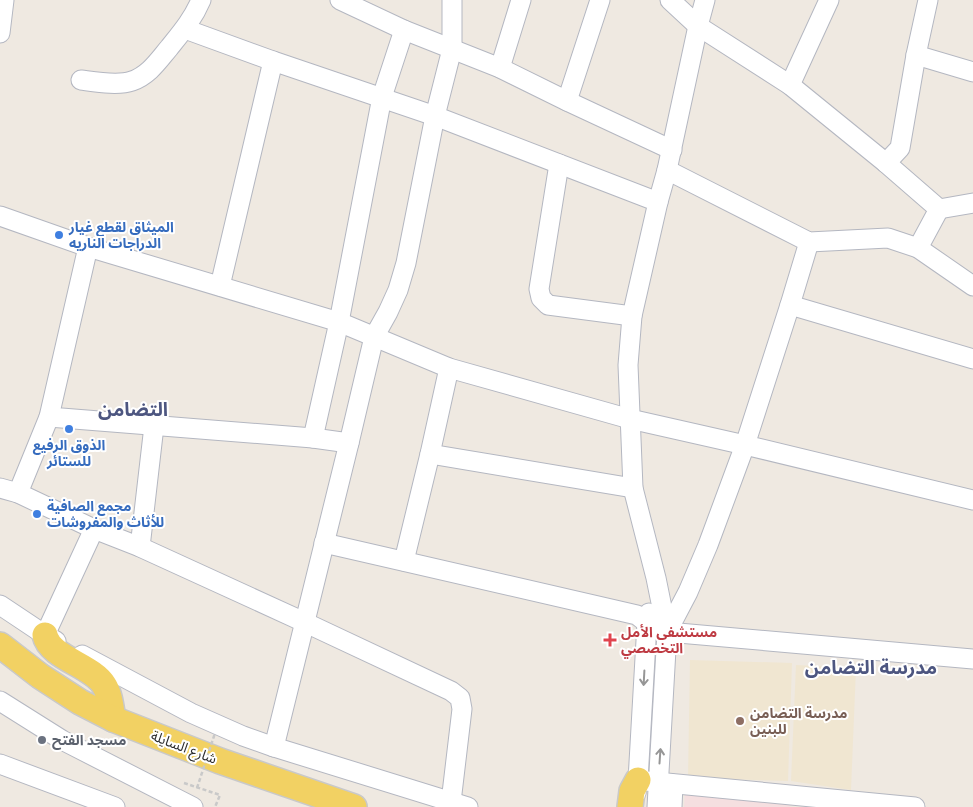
<svg xmlns="http://www.w3.org/2000/svg" width="973" height="807" viewBox="0 0 973 807" font-family="'DM Sans','Noto Sans Arabic',sans-serif">
	<rect width="100%" height="100%" fill="#efe9e1"/>
	<g fill="#f0e6d1">
		<polygon points="690,660 792,663 788,781 688,778"/>
		<polygon points="796,665 856,668 851,790 791,781"/>
	</g>
	<polygon fill="#f5dfe0" points="685,791 791,802 790,807 684,807"/>
	<g fill="none" stroke-linecap="round" stroke-linejoin="round">
		<g stroke="#b4b7c1" stroke-width="21">
			<g id="minor">
				<polyline points="340,0 404,30 500,68 567,101 672,150"/>
				<polyline points="670,0 698,26 790,85 886,163 939,209"/>
				<polyline points="185,29 273,61"/>
				<polyline points="0,33 4,0"/>
				<polyline points="916,55 973,72"/>
				<polyline points="500,68 521,0"/>
				<path d="M 81,80 C 96,82 118,86 132,81 C 149,75 158,61 169,48 C 181,33 193,19 201,0"/>
				<polyline points="790,85 829,0"/>
				<polyline points="567,101 600,0"/>
				<polyline points="886,163 900,148 916,55 928,0"/>
				<polyline points="559,164 539,289 541,298 548,305 632,316"/>
				<polyline points="667,170 809,242 888,238 918,248 973,286"/>
				<polyline points="939,209 973,203"/>
				<polyline points="0,216 88,247 339,322 449,368 630,419 745,445 973,500"/>
				<polyline points="88,247 49,417 313,438 349,443"/>
				<polyline points="918,248 939,209"/>
				<polyline points="220,286 273,61 435,116 658,202"/>
				<polyline points="790,305 973,359"/>
				<polyline points="313,438 339,322 382,97 404,30"/>
				<polyline points="430,454 633,488"/>
				<polyline points="0,488 18,493 94,529 140,547 304,622 451,691 460,698 462,709 451,802"/>
				<polyline points="18,493 49,417"/>
				<polyline points="324,543 637,615 647,623 667,632 973,659"/>
				<polyline points="140,547 154,426"/>
				<polyline points="404,561 430,454 449,368"/>
				<polyline points="0,605 45,635 56,641"/>
				<polyline points="667,632 688,592 708,545 745,445 790,305 809,242"/>
				<polyline points="45,635 94,529"/>
				<polyline points="82,655 191,713 243,736 274,747 468,807"/>
				<polyline points="0,701 62,740 193,807"/>
				<polyline points="274,747 349,443 374,337 388,312 398,290 406,263 435,116 452,49 452,0"/>
				<polyline points="0,764 115,807"/>
				<polyline points="646,781 915,807"/>
				<polyline points="636,793 638,780 647,623 649,613"/>
				<polyline points="657,807 667,632 656,578 633,488 628,365 632,316 658,202 667,170 698,26 705,0"/>
				<polyline points="672,807 673,784"/>
			</g>
		</g>
		<g stroke="#c9c9c9" stroke-width="28">
			<g id="major">
				<path d="M 45,635 C 50,658 92,665 104,685 C 110,694 111,708 113,719"/>
				<polyline points="0,645 40,676 80,702 113,719 220,761 354,807"/>
				<polyline points="630,807 632,791 638,780"/>
			</g>
		</g>
		<polyline stroke="#c9c9c9" stroke-width="2.5" stroke-dasharray="4 2.5" stroke-linecap="butt" points="184,783 220,795 215,807"/>
		<use href="#minor" stroke="#fff" stroke-width="19"/>
		<use href="#major" stroke="#f2d163" stroke-width="25"/>
		<polyline stroke="#c9c9c9" stroke-width="2.5" stroke-dasharray="4 2.5" stroke-linecap="butt" points="197,788 215,733"/>
	</g>
	<defs><path id="oneway-shaft" d="M-6 0H5M1.5-3L5.5 0L1.5 3" fill="none" stroke-width="1.6" stroke-linecap="round" stroke-linejoin="round" transform="scale(1.25)"/></defs>
	<g stroke="#969696">
		<use href="#oneway-shaft" transform="translate(644 678) rotate(93)"/>
		<use href="#oneway-shaft" transform="translate(660 756) rotate(-86)"/>
	</g>
	<g fill="#3f7fe0" stroke="#fff" stroke-width="2">
		<circle cx="59" cy="235" r="5"/>
		<circle cx="69" cy="429" r="5"/>
		<circle cx="37" cy="514" r="5"/>
	</g>
	<path fill="#e0444e" stroke="#fff" stroke-width="2" d="M607.5 632.5h5v5h5v5h-5v5h-5v-5h-5v-5h5z"/>
	<circle fill="#8d6e63" stroke="#fff" stroke-width="2" cx="740" cy="721" r="5"/>
	<circle fill="#6b7280" stroke="#fff" stroke-width="2" cx="42" cy="740" r="5"/>
	<g text-anchor="middle" dominant-baseline="central" stroke-width="4" stroke-linejoin="round" paint-order="stroke">
		<g font-size="14" font-weight="bold" fill="#366cbe" stroke="#fff" text-anchor="start">
			<text x="69" y="227">الميثاق لقطع غيار<tspan x="69" dy="16">الدراجات الناريه</tspan></text>
			<text x="69" y="445" text-anchor="middle">الذوق الرفيع<tspan x="69" dy="16">للستائر</tspan></text>
			<text x="47" y="506">مجمع الصافية<tspan x="47" dy="16">للأثاث والمفروشات</tspan></text>
		</g>
		<g font-size="14" font-weight="bold" fill="#be3a42" stroke="#fff" text-anchor="start">
			<text x="621" y="632">مستشفى الأمل<tspan x="621" dy="16">التخصصي</tspan></text>
		</g>
		<g font-size="14" font-weight="bold" fill="#785e54" stroke="#fff" text-anchor="start">
			<text x="750" y="713">مدرسة التضامن<tspan x="750" dy="16">للبنين</tspan></text>
		</g>
		<g font-size="14" font-weight="bold" fill="#5b616d" stroke="#fff" text-anchor="start">
			<text x="52" y="740">مسجد الفتح</text>
		</g>
		<g font-size="14" fill="#2e2e2e" stroke="#fff">
			<text transform="translate(184 747) rotate(21)">شارع السايلة</text>
		</g>
		<g font-size="19" font-weight="bold" fill="#4d5680" stroke="#fff">
			<text x="133" y="409">التضامن</text>
			<text x="871" y="667">مدرسة التضامن</text>
		</g>
	</g>
</svg>
